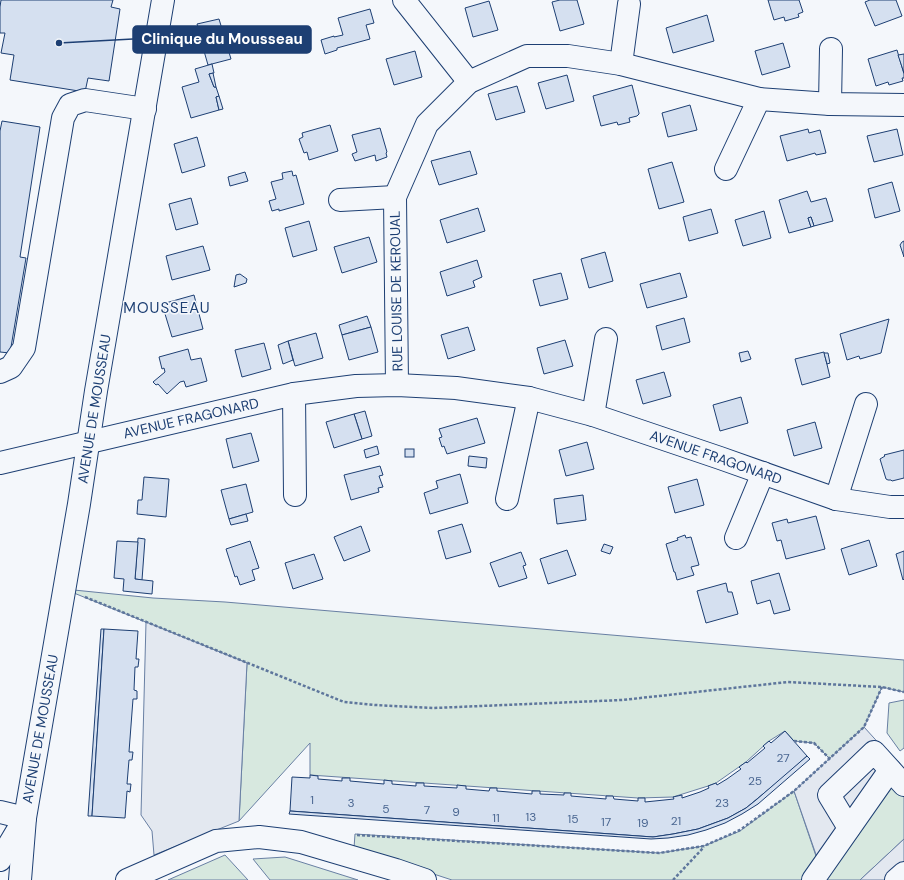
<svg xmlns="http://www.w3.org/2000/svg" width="904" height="880" viewBox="0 0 904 880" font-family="'DM Sans',sans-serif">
	<rect width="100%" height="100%" fill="#f4f7fb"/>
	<g fill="#d7e8df" stroke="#687fa3">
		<polygon points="64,589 153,598 225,602 904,660 904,692 882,687 864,727 830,759 814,743 794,741 785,731 769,741 746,762 716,783 708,786 673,797 638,798 310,775 310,743 239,821 247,663"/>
		<polygon points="904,700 904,748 900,751 887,733 889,703"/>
		<polygon points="890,770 904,785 904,839 860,880 452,880 354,848 355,834 659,853 704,846 740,831 794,791 820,868"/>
		<polygon points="225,855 248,880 168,880"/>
		<polygon points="285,857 358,880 270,880 253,859"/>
	</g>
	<g fill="#e3e8f0" stroke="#687fa3">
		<polygon points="146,622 247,663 239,821 154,855 152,831 141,815"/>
		<polygon points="864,727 904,771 891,770 821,869 794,791"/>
		<polygon points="904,839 904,880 860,880"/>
	</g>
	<g fill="#d5e0f0" stroke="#1d3f73">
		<polygon points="1,0 113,0 111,7 120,9 109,81 88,78 85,92 10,80 14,55 1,53 5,33 0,33 0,7"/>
		<polygon points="560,0 577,0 584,24 560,31 552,2"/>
		<polygon points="768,0 799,0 803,12 798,14 799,17 785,21 784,17 774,20"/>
		<polygon points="870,0 896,0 902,16 875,26 865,2"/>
		<polygon points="489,1 498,30 473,37 465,8"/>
		<polygon points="370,9 374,23 366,25 370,39 337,48 337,50 325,54 321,40 334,36 334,37 343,35 338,18"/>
		<polygon points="707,15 714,41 673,53 666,28"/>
		<polygon points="219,19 231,59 208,65 202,44 198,45 198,41 196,41 194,32 199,31 197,24"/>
		<polygon points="783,43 790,67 762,75 755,51"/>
		<polygon points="897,50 904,74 904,78 902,78 903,81 889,85 888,82 876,86 868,59"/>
		<polygon points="415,51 422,77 394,85 386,59"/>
		<polygon points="904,54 904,73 898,55"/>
		<polygon points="212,64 214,73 209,74 214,87 216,87 219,96 216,97 219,110 191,118 182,87 199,82 195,69"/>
		<polygon points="213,73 216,87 214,87 209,74"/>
		<polygon points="567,75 574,101 546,109 538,83"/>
		<polygon points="632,85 639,113 639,114 637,116 629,118 630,122 618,125 617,122 601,126 593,96"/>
		<polygon points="517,86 525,112 496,120 488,94"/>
		<polygon points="219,96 223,109 219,110 216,97"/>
		<polygon points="690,105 697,130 668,137 662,113"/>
		<polygon points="2,121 40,127 20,257 26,258 10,353 0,352 0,131"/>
		<polygon points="330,125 338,151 309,160 307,152 304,153 299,139 303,137 302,133"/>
		<polygon points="380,128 387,152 386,153 387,157 376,161 375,155 355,161 352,154 357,152 352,135"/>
		<polygon points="808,129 809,133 820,130 826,153 816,155 815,153 787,161 780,136"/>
		<polygon points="897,129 903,155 874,162 867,136"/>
		<polygon points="197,137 205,166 182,173 174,144"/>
		<polygon points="470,151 477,174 439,185 431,161"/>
		<polygon points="672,162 684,202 659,209 648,169"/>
		<polygon points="292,171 293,176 296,175 304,204 279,211 279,209 272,211 269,201 276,199 271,182 283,179 282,173"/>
		<polygon points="245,172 248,181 230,186 228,177"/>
		<polygon points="892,182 900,211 875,218 868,189"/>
		<polygon points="807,191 811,202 826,198 833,221 814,226 811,217 808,218 811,227 789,233 779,200"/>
		<polygon points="191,198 198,224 176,230 169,204"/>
		<polygon points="478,208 485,231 447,243 440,220"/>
		<polygon points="711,209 718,233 689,241 683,217"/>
		<polygon points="764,211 771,238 743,246 735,220"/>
		<polygon points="811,217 814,226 811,227 808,218"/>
		<polygon points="309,221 317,250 293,257 285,228"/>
		<polygon points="369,237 377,262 342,273 334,247"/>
		<polygon points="904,241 904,257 900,245 902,242"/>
		<polygon points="203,246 210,270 172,280 166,256"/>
		<polygon points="605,252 613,281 589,288 581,259"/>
		<polygon points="477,260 482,277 473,281 475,287 447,296 440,272"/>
		<polygon points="561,273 568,299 540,306 533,280"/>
		<polygon points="680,273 687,297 647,308 640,284"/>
		<polygon points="240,274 247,279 246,283 234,287 236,275"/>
		<polygon points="194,295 203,329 172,337 162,304"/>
		<polygon points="367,316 371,327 342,335 339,325"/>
		<polygon points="684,318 690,342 662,350 656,326"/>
		<polygon points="889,319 881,353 860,359 859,356 847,360 840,334"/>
		<polygon points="371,327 378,352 349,360 342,335"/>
		<polygon points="468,327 475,350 448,359 441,335"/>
		<polygon points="316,333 323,358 295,366 288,341"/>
		<polygon points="565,340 573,366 544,374 537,348"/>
		<polygon points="288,341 293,360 283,364 278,345"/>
		<polygon points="264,343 271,369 242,377 235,350"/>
		<polygon points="188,349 191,360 201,358 207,381 186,387 184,381 180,382 167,394 158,384 156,385 153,382 165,372 164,368 162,369 159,357"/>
		<polygon points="748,351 751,359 741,362 739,353"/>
		<polygon points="824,352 830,377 802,385 795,359"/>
		<polygon points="824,353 828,353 830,363 827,364"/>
		<polygon points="664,372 671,396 643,404 636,380"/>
		<polygon points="741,397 748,423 720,431 713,405"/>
		<polygon points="365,411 372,436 362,439 354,414"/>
		<polygon points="354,414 362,439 334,448 326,422"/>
		<polygon points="477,418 485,443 447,454 444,446 442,447 439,438 442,437 439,429"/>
		<polygon points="815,422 822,448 794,456 787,430"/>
		<polygon points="251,433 259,461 233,468 226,439"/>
		<polygon points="587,442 594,469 566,476 559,450"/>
		<polygon points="377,446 379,454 366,458 364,450"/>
		<rect x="405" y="449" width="9" height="8"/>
		<polygon points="904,450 904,478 892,481 891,480 888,480 886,479 880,459 885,456 884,455"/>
		<polygon points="469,456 487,458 486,468 468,466"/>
		<polygon points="380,466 383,475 379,476 383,487 378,488 379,492 351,500 344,475"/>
		<polygon points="460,474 468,503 430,514 424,493 438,488 436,481"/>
		<polygon points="144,477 169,479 166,517 137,514 138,500 142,500"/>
		<polygon points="697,479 704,505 675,513 668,487"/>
		<polygon points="246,484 253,512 229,519 221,490"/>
		<polygon points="583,495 586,520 557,524 554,499"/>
		<polygon points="246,514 248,521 231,525 229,519"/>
		<polygon points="816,516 825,549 786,559 781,540 777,541 772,523 787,519 788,523"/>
		<polygon points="462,524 471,552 446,559 438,531"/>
		<polygon points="361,526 370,551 344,561 334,537"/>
		<polygon points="685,535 686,538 691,537 699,565 691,567 694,575 677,580 675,572 674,572 666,544 678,540 677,538"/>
		<polygon points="138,538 145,539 142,580 135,579"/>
		<polygon points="869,540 877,566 849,575 841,549"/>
		<polygon points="117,541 138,542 135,579 153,581 152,594 123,591 124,579 114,578"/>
		<polygon points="250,541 259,568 252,570 255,580 240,585 237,576 235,577 226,549"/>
		<polygon points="604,544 613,547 610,554 601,551"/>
		<polygon points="567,550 576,575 548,584 540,559"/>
		<polygon points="904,551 904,579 903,580 896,554"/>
		<polygon points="521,552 526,565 523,566 527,578 499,587 490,563"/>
		<polygon points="314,554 323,579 293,589 285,563"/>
		<polygon points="779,573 790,610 774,614 770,600 757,604 751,581"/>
		<polygon points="726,583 728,592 732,592 738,614 706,623 697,591"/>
		<polygon points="101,629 104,629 92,816 88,816"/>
		<polygon points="104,629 138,631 136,659 139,659 138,667 135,667 134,690 137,691 137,699 133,699 129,752 133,752 132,760 129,760 127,784 131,784 130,792 127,791 125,818 92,816"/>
		<polygon points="785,731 807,756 786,775 746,808 728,818 698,829 673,834 653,837 290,811 292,777 310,778 310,775 318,776 318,779 342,781 342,778 350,778 350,781 384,784 384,780 392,781 392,784 416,786 416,783 424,783 424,786 457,788 457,785 466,786 466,789 489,791 490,788 497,788 497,791 532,794 532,791 540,791 540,794 564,795 564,793 571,793 571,796 606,799 606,796 613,796 614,799 638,801 638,798 645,798 645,802 674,799 673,797 682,795 682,798 700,792 709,788 708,786 716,783 717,785 727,779 741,769 739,767 746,762 747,763 765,748 763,746 769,741 771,743"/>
		<polygon points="807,756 810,759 758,804 742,814 725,823 706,830 688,835 668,838 651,839 289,814 290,811 653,837 673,834 698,829 728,818 746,808 756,800"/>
	</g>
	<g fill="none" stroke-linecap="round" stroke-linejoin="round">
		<g stroke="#1d3f73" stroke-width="24">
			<g id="minor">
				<polyline points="404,0 469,82"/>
				<polyline points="621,64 629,4"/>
				<polyline points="830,104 831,49"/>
				<polyline points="726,169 759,99"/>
				<polyline points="340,200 395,197"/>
				<polyline points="0,372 11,367 24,348 63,118 70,105 85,100 145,109"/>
				<polyline points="397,385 395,197 427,124 469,82 527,56 568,56 621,64 759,99 830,104 904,105"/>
				<polyline points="294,394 295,495"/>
				<polyline points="593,415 606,339"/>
				<polyline points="0,463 294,394 356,386 397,385 456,388 529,398 593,415 720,458 836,499 890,507 904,507"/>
				<polyline points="507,499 529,398"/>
				<polyline points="836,499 866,404"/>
				<polyline points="736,538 763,473"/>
				<polyline points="0,812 25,818"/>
				<polyline points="849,828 829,795 874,752 904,785"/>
				<polyline points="0,860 22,823"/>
				<polyline points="20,880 25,818 79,504 96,391 163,0"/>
				<polyline points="127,880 216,841 259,837 301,842 396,870 425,880"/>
				<polyline points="813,880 890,770"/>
				<polyline points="896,880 904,873"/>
			</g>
		</g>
		<g stroke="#5e769c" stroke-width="2.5" stroke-dasharray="3 2" stroke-linecap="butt">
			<polyline points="85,597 344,702 375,705 434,708 622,700 788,682 882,687 904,692"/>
			<polyline points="794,741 814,743 830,759"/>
			<polyline points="357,835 659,853 704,846 740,830 794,791 864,727 882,687"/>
			<polyline points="673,880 704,847"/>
		</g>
		<use href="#minor" stroke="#f4f7fb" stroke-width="22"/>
	</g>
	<g text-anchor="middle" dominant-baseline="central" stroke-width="3" stroke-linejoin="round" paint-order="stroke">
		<g font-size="12" fill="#4b6792">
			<text x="783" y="758">27</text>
			<text x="755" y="781">25</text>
			<text x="312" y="800">1</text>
			<text x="351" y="803">3</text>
			<text x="722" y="803">23</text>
			<text x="386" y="809">5</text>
			<text x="427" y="810">7</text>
			<text x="456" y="812">9</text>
			<text x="531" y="817">13</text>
			<text x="496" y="818">11</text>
			<text x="573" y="819">15</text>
			<text x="676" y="821">21</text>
			<text x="606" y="822">17</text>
			<text x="643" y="823">19</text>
		</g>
		<g font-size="14" fill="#1d3f73" stroke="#f4f7fb">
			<text transform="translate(396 291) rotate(-91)">RUE LOUISE DE KEROUAL</text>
			<text transform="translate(94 409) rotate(-81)">AVENUE DE MOUSSEAU</text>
			<text transform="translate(191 418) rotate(-13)">AVENUE FRAGONARD</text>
			<text transform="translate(716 457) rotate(19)">AVENUE FRAGONARD</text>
			<text transform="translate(40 729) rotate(-80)">AVENUE DE MOUSSEAU</text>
		</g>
		<g font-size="15" letter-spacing="1" fill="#1d3f73" stroke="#f4f7fb">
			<text x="167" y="308">MOUSSEAU</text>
		</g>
	</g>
	<path fill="none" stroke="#1d3f73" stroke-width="1.5" d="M59 43L133 39"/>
	<circle fill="#1d3f73" stroke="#f4f7fb" stroke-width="1.5" cx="59" cy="43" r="4"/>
	<rect fill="#1d3f73" stroke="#1d3f73" stroke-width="1.5" x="133" y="26" width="178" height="27" rx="4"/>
	<g font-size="15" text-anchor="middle" font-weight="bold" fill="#fff">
		<text x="222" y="44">Clinique du Mousseau</text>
	</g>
</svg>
